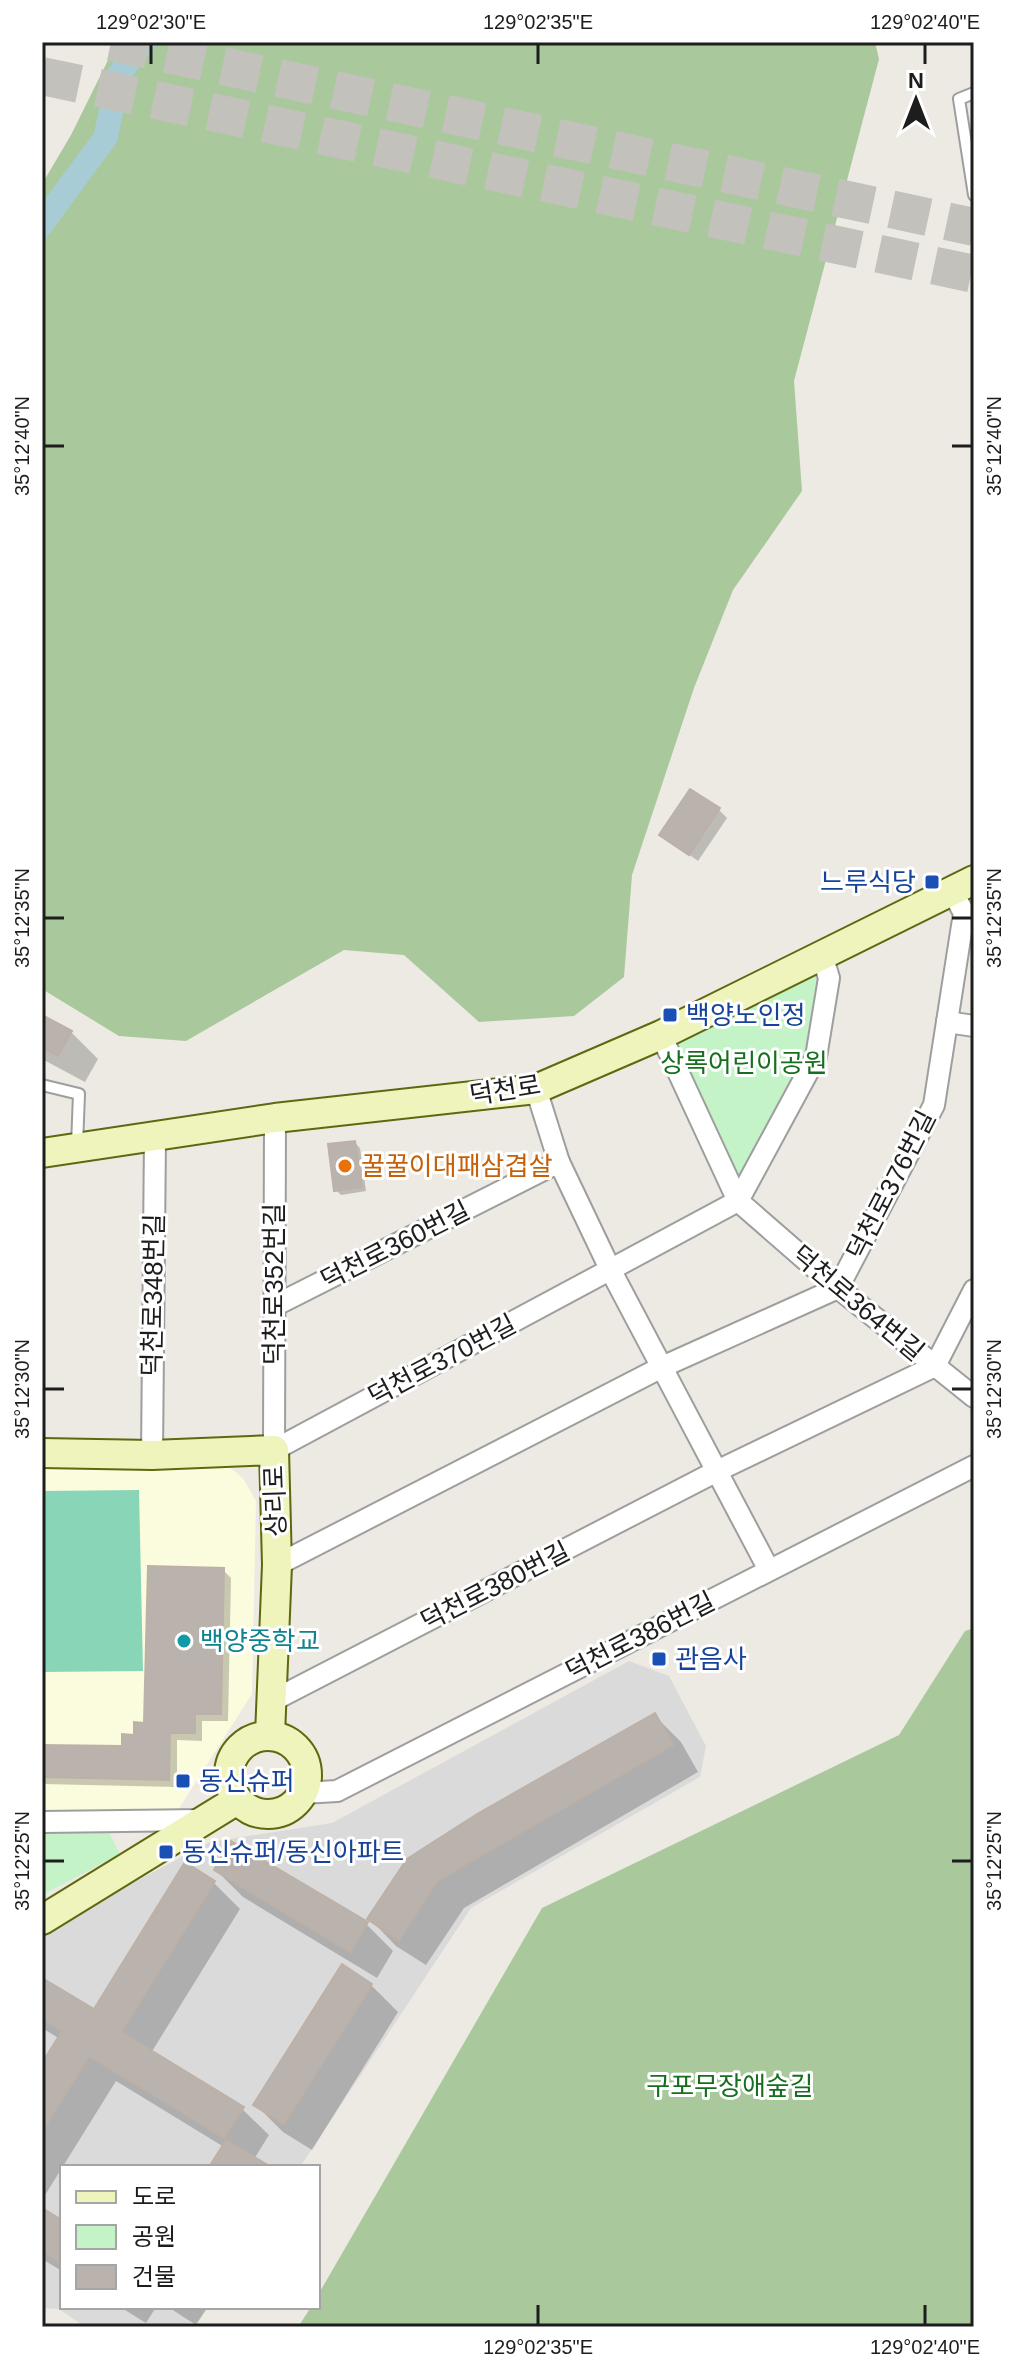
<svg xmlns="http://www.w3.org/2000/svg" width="1016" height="2369" viewBox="0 0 1016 2369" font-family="Helvetica,'Noto Sans KR',sans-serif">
	<rect width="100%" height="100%" fill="#edeae3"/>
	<polygon fill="#dbdada" points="629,1661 669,1676 706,1746 700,1777 471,1908 300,2167 62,2167 62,2307 207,2307 197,2322 158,2327 85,2327 59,2309 42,2308 42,1931 210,1842 332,1823"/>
	<polygon fill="#fbfbde" points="42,1463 224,1463 243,1478 256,1501 252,1694 178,1810 42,1813"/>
	<g fill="#a9c89c">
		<polygon points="117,42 875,42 879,59 794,381 802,491 733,590 694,688 632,875 624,977 574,1016 479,1022 404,955 344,950 186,1041 119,1036 42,989 42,184 71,135"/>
		<polygon points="974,1628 974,2327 298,2327 311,2307 318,2307 318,2295 542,1908 899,1735 965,1631"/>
	</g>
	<g fill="#c4f3c8">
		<polygon points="819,963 825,983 813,1057 741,1191 669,1036"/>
		<polygon points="108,1831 120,1854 42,1895 42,1832"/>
	</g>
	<polygon fill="#89d5b8" points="139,1490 143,1671 42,1672 42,1491"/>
	<polygon fill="#a8ccd6" points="128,42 158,42 130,80 117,142 42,244 42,203 94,133 107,71"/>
	<g fill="#0003">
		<polygon points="719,810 727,818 698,861 662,835"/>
		<polygon points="42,1017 71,1032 98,1059 85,1082 42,1059"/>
		<polygon points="355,1143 360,1148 366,1191 341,1195 336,1190"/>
		<polygon points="223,1570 231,1578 228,1721 202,1721 202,1741 177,1740 177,1787 42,1784 42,1747 124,1749 146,1725"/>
		<polygon points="655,1716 681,1742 698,1772 464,1908 426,1965 396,1946 370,1919"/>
		<polygon points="216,1870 366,1924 393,1951 377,1978 243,1897"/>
		<polygon points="213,1882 240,1909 151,2053 242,2109 269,2135 254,2159 263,2167 212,2167 224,2147 116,2081 42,2200 42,2067 60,2039 42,2028 42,1980 94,2012"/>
		<polygon points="371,1985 398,2012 312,2150 283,2132 256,2105"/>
		<polygon points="42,2210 62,2222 62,2271 42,2259"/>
		<polygon points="120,2307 156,2307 146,2323"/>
		<polygon points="168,2307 208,2307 196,2325"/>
	</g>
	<g fill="#bab3ad" stroke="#bdb1a7" stroke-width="2">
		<polygon points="690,789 720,808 689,855 659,835"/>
		<polygon points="42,1015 72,1031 58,1056 42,1048"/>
		<polygon points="355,1141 362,1187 334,1191 328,1144"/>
		<polygon points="148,1566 224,1568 221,1714 195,1714 195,1733 170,1733 169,1780 42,1777 42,1745 122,1746 122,1734 134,1735 134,1722 144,1723"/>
		<polygon points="655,1713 673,1745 437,1881 399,1940 367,1919 407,1859 477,1814"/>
		<polygon points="231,1841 368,1922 350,1952 214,1870"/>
		<polygon points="185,1862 215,1881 121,2032 244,2107 224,2138 89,2056 42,2131 42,2063 62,2031 42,2019 42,1978 94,2009"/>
		<polygon points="342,1964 372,1984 284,2124 253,2105"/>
		<polygon points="226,2140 271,2167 209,2167"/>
		<polygon points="42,2208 62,2220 62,2263 42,2251"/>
	</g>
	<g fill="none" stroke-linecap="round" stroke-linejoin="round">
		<g stroke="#c3c1bb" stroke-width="38" stroke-dasharray="38 19" stroke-linecap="butt">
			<polyline points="111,42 974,227"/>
			<polyline points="42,76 974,274"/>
		</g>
		<g stroke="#9e9e9e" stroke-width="14">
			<g id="lane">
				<polyline points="974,93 959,99 974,195"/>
				<polyline points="42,1085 79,1094 77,1145"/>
			</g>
		</g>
		<g stroke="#9e9e9e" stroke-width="24">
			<g id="street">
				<polyline points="947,1022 974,1026"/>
				<polyline points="661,1035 738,1201 838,1288 974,1397"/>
				<polyline points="536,1089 559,1162 611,1271 769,1570"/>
				<polyline points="275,1118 274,1450 738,1201 816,1057 829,978 822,955"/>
				<polyline points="274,1306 559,1162"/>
				<polyline points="152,1455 155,1136"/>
				<polyline points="277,1565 662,1367 838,1288 934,1105 964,913 952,891"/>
				<polyline points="272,1701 717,1471 935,1366 974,1290"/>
				<polyline points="303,1793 337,1791 974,1466"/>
				<polyline points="42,1822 202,1820"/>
			</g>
		</g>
		<g stroke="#5e680f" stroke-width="32">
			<g id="secondary">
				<polyline points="42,1153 275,1118 536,1089 661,1035 974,880"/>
				<polyline points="42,1453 152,1455 274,1450 277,1565 270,1735"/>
				<circle cx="268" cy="1775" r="39"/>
				<polyline points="42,1920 237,1800"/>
			</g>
		</g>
		<use href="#lane" stroke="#fff" stroke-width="10"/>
		<use href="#street" stroke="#fff" stroke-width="20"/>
		<use href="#secondary" stroke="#eff3bc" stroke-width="28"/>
	</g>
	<path fill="none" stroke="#1d1d1d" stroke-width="3" d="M 151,44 L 151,64M 538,44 L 538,64M 925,44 L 925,64M 44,446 L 64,446M 952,446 L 972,446M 44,918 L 64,918M 952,918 L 972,918M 44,1389 L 64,1389M 952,1389 L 972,1389M 44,1861 L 64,1861M 952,1861 L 972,1861M 538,2305 L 538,2325M 925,2305 L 925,2325"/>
	<g fill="#1a4fb4" stroke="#fff" stroke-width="3">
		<rect x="924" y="874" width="16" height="16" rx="4"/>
		<rect x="662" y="1007" width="16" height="16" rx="4"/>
		<rect x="651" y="1651" width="16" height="16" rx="4"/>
		<rect x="175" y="1773" width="16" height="16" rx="4"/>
		<rect x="158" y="1844" width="16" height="16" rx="4"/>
	</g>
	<circle fill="#e8710a" stroke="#fff" stroke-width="3" cx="345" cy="1166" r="8"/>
	<circle fill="#0f9aa8" stroke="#fff" stroke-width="3" cx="184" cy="1641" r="8"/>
	<g text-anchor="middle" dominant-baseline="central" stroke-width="6" stroke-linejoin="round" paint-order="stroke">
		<g font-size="26" fill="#164399" stroke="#fff" text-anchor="start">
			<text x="916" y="882" text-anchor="end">느루식당</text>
			<text x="686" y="1015">백양노인정</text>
			<text x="675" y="1659">관음사</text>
			<text x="199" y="1781">동신슈퍼</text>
			<text x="182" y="1852">동신슈퍼/동신아파트</text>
		</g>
		<g font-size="26" fill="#166f1e" stroke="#fff">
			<text x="744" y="1063">상록어린이공원</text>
			<text x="730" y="2086">구포무장애숲길</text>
		</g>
		<g font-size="26" fill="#1d1d1d" stroke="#fff">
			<text transform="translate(505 1090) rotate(-9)">덕천로</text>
			<text transform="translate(891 1185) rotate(-63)">덕천로376번길</text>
			<text transform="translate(395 1245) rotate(-27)">덕천로360번길</text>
			<text transform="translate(274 1284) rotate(-90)">덕천로352번길</text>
			<text transform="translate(153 1295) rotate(-89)">덕천로348번길</text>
			<text transform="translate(858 1303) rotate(40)">덕천로364번길</text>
			<text transform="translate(442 1360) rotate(-28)">덕천로370번길</text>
			<text transform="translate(275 1501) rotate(-92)">상리로</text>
			<text transform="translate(495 1586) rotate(-27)">덕천로380번길</text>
			<text transform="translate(640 1636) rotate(-27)">덕천로386번길</text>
		</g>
		<g font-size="26" fill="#c56008" stroke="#fff" text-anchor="start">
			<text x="361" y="1166">꿀꿀이대패삼겹살</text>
		</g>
		<g font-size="26" fill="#0d838f" stroke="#fff" text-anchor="start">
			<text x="200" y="1641">백양중학교</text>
		</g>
	</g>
	<rect width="1016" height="2369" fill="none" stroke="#ffffff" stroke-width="88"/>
	<rect x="60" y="2165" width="260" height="144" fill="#ffffff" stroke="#a5a5a5" stroke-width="2"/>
	<rect x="76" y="2191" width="40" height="12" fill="#eff3bc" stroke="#a5a5a5" stroke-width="2"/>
	<text x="132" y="2205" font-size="24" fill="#1d1d1d">도로</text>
	<rect x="76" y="2225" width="40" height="24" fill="#c4f3c8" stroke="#a5a5a5" stroke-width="2"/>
	<text x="132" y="2245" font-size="24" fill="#1d1d1d">공원</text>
	<rect x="76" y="2265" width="40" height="24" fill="#bab3ad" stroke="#a5a5a5" stroke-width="2"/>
	<text x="132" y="2285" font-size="24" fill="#1d1d1d">건물</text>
	<g transform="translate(916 100)" stroke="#ffffff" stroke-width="6" paint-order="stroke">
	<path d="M0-6L14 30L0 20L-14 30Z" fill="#1d1d1d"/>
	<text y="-12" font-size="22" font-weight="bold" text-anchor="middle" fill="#1d1d1d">N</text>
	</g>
	<rect x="44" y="44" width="928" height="2281" fill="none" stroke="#1d1d1d" stroke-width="3"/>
	<g font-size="20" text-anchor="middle" fill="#1d1d1d">
		<text x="151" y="29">129°02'30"E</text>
		<text x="538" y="29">129°02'35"E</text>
		<text x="925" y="29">129°02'40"E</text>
		<text transform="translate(22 446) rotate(-90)" y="7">35°12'40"N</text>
		<text transform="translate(994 446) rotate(-90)" y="7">35°12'40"N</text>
		<text transform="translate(22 918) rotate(-90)" y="7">35°12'35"N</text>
		<text transform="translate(994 918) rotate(-90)" y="7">35°12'35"N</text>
		<text transform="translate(22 1389) rotate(-90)" y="7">35°12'30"N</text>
		<text transform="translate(994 1389) rotate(-90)" y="7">35°12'30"N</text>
		<text transform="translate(22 1861) rotate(-90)" y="7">35°12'25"N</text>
		<text transform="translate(994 1861) rotate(-90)" y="7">35°12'25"N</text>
		<text x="538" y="2354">129°02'35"E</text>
		<text x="925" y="2354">129°02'40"E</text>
	</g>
</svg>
